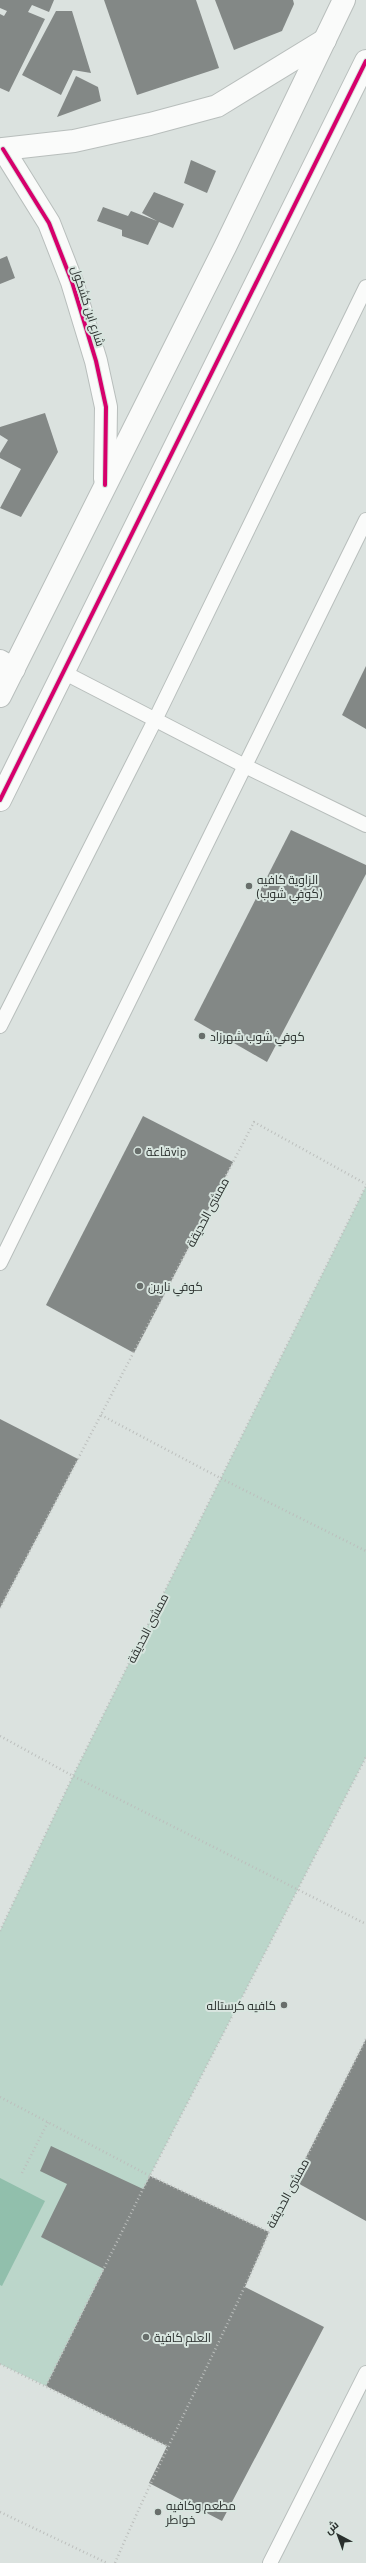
<svg xmlns="http://www.w3.org/2000/svg" width="366" height="2563" viewBox="0 0 366 2563" font-family="Barlow,Cairo,sans-serif">
	<rect width="100%" height="100%" fill="#dbe2df"/>
	<polygon fill="#bbd6ca" points="366,1186 366,1757 143,2189 46,2386 0,2364 0,1931 73,1776"/>
	<polygon fill="#91bfac" points="0,2178 45,2201 2,2286 0,2285"/>
	<g fill="#838886">
		<polygon points="0,0 54,0 49,12 32,5 28,12 45,19 9,92 0,88 0,14 4,16 7,11 0,8"/>
		<polygon points="104,0 196,0 219,68 137,95"/>
		<polygon points="215,0 293,0 294,4 282,31 234,50"/>
		<polygon points="56,11 72,11 91,73 73,70 61,95 22,75"/>
		<polygon points="76,76 98,87 101,101 57,117"/>
		<polygon points="191,160 216,171 207,193 184,183"/>
		<polygon points="154,192 184,204 173,228 159,222 148,245 122,236 122,230 97,221 103,207 128,216 131,211 157,221 142,213"/>
		<polygon points="7,256 15,278 0,284 0,259"/>
		<polygon points="45,413 58,452 21,517 0,508 21,469 0,458 0,453 8,440 0,435 0,427"/>
		<polygon points="366,666 366,729 342,715"/>
		<polygon points="291,830 366,865 366,874 267,1062 194,1020"/>
		<polygon points="143,1116 233,1162 134,1353 46,1305"/>
		<polygon points="0,1419 78,1459 0,1608"/>
		<polygon points="366,2039 366,2221 294,2181"/>
		<polygon points="51,2146 143,2189 150,2176 269,2232 245,2287 324,2327 222,2521 149,2483 167,2446 46,2386 104,2269 41,2237 67,2184 40,2171"/>
	</g>
	<g fill="none" stroke-linecap="round" stroke-linejoin="round">
		<g stroke="#b8bebc" stroke-width="16">
			<g id="service">
				<polyline points="63,672 245,766 366,825"/>
				<polyline points="0,1026 155,720 366,287"/>
				<polyline points="0,1263 366,520"/>
				<polyline points="270,2563 366,2373"/>
			</g>
		</g>
		<g stroke="#b8bebc" stroke-width="24">
			<polyline id="minor" points="0,661 14,669"/>
		</g>
		<g stroke="#b8bebc" stroke-width="24">
			<g id="tertiary">
				<polyline points="3,149 49,223 72,282 96,361 106,407 105,479"/>
				<polyline points="3,149 74,141 150,124 217,106 325,40"/>
				<polyline points="0,696 225,247 344,0"/>
				<polyline points="0,800 366,61"/>
			</g>
		</g>
		<g stroke="#bcbfbd" stroke-width="2.5" stroke-dasharray="1 3" stroke-linecap="butt">
			<polyline points="101,1415 222,1479 366,1551"/>
			<polyline points="0,1608 254,1122 366,1184"/>
			<polyline points="0,1736 73,1776 366,1924"/>
			<polyline points="0,1931 73,1776 366,1186"/>
			<polyline points="0,2097 150,2176 269,2232 366,2039"/>
			<polyline points="22,2173 48,2122"/>
			<polyline points="0,2364 167,2446"/>
			<polyline points="46,2386 143,2189 366,1757"/>
			<polyline points="0,2512 107,2563"/>
			<path d="M 115,2563 C 163,2451 221,2344 269,2232"/>
		</g>
		<use href="#service" stroke="#fafbfa" stroke-width="14"/>
		<use href="#minor" stroke="#fafbfa" stroke-width="22"/>
		<use href="#tertiary" stroke="#fafbfa" stroke-width="22"/>
		<g stroke="#d8e5df" stroke-width="6">
			<g id="cycleway">
				<polyline points="3,149 49,223 72,282 96,361 106,407 105,485"/>
				<polyline points="0,800 366,61"/>
			</g>
		</g>
		<use href="#cycleway" stroke="#d6006c" stroke-width="4"/>
	</g>
	<g fill="#686e6b" stroke="#d8e5df" stroke-width="1.5">
		<circle cx="249" cy="886" r="4"/>
		<circle cx="202" cy="1036" r="4"/>
		<circle cx="138" cy="1151" r="4"/>
		<circle cx="140" cy="1286" r="4"/>
		<circle cx="284" cy="2005" r="4"/>
		<circle cx="146" cy="2337" r="4"/>
		<circle cx="158" cy="2512" r="4"/>
	</g>
	<g text-anchor="middle" dominant-baseline="central" stroke-width="4" stroke-linejoin="round" paint-order="stroke">
		<g font-size="12" fill="#2a2f2d" stroke="#d8e5df">
			<text transform="translate(89 306) rotate(72)">شارع ابن كشكول</text>
			<text transform="translate(207 1212) rotate(-62)">ممشى الحديقة</text>
			<text transform="translate(147 1628) rotate(-63)">ممشى الحديقة</text>
			<text transform="translate(287 2193) rotate(-62)">ممشى الحديقة</text>
		</g>
		<g font-size="12" fill="#2a2f2d" stroke="#d8e5df" text-anchor="start">
			<text x="257" y="879">الزاوية كافيه<tspan x="257" dy="14">(كوفي شوب)</tspan></text>
			<text x="210" y="1036">كوفي شوب شهرزاد</text>
			<text x="146" y="1151">قاعةvip</text>
			<text x="148" y="1286">كوفي نارين</text>
			<text x="276" y="2005" text-anchor="end">كافيه كرستاله</text>
			<text x="154" y="2337">العلم كافية</text>
			<text x="166" y="2505">مطعم وكافيه<tspan x="166" dy="14">خواطر</tspan></text>
		</g>
	</g>
	<g transform="translate(338 2535) rotate(319)" stroke="#d8e5df" stroke-width="3" paint-order="stroke">
	<path d="M0-3L7 15L0 10L-7 15Z" fill="#2a2f2d"/>
	<text y="-6" font-size="11" font-weight="bold" text-anchor="middle" fill="#2a2f2d">ش</text>
	</g>
</svg>
